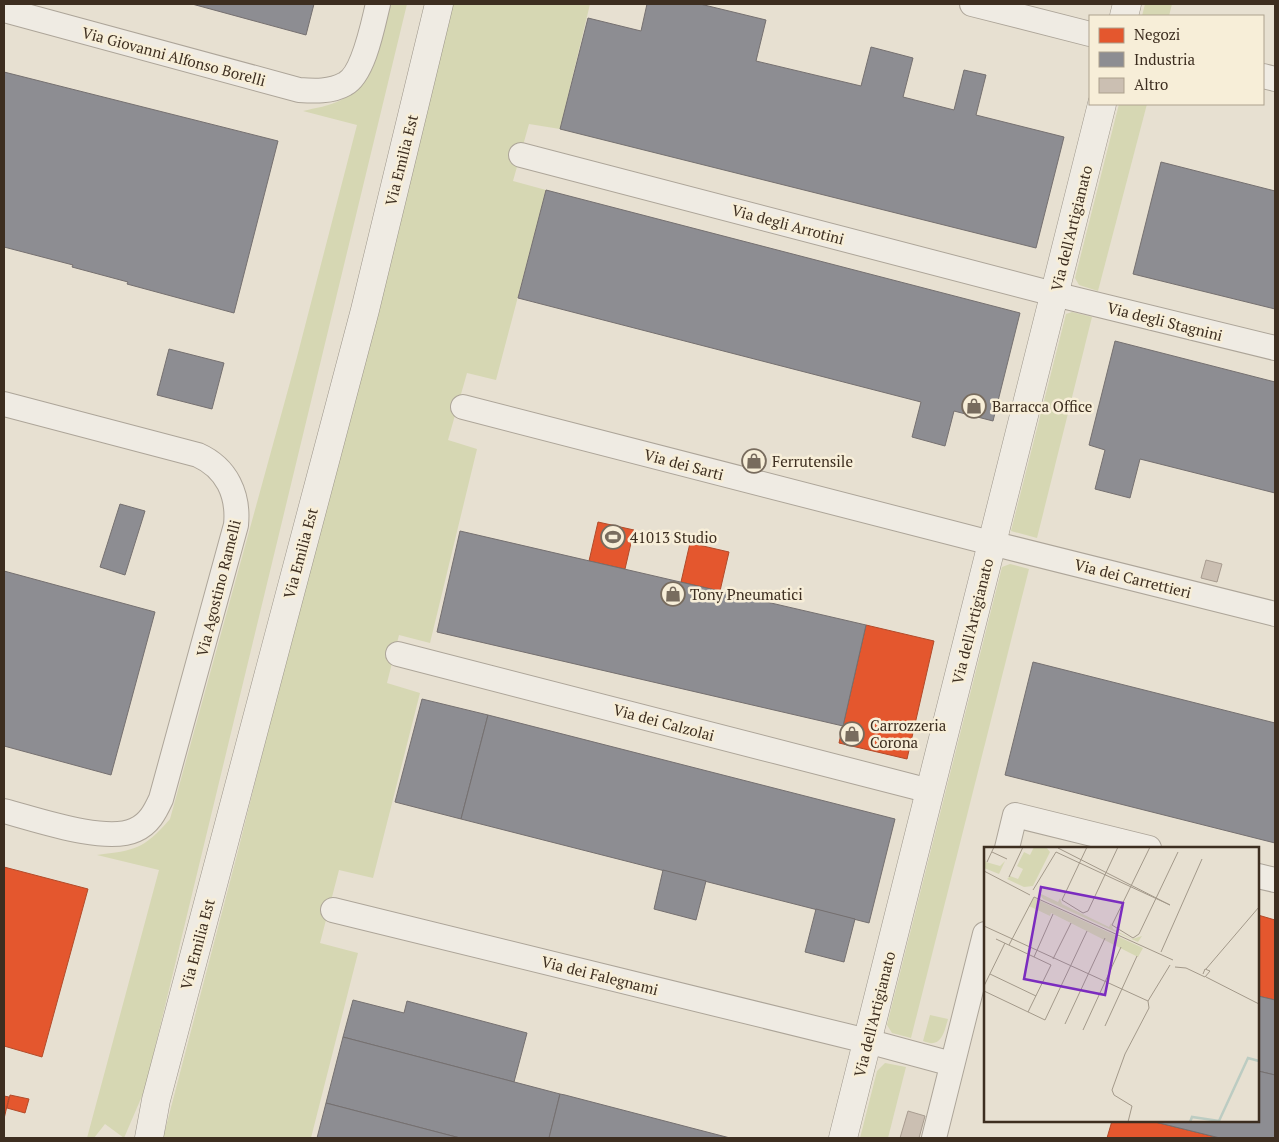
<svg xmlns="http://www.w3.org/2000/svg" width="1279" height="1142" viewBox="0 0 1279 1142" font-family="'PT Serif',serif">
	<rect width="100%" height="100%" fill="#e7e0d1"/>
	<g fill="#d6d7b3">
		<path d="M 391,4 L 407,4 L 145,1089 L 124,1138 L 105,1124 L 94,1138 L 87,1138 L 159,870 L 97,855 C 135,850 143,850 170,819 L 297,357 L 357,125 L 303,111 C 315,108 330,106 341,100 C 377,83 381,38 391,4 Z"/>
		<polygon points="449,4 590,4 560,129 529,124 513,181 546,190 496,380 467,373 448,440 477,449 430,643 399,635 387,683 420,693 373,878 339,870 320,943 358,953 311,1138 163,1138 238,851"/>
		<polygon points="1145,4 1172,4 1169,16 1142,16"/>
		<polygon points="1119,104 1147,104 1098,291 1079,285 1075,278"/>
		<polygon points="1072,312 1092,317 1037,538 1011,531 1066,314"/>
		<polygon points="1010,564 1029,569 911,1038 892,1033 887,1025 1002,567"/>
		<path d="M 930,1015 L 948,1019 C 944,1033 941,1049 923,1041 Z"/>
		<polygon points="885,1063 906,1067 888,1138 860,1138 877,1071"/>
	</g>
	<g fill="#e4572e" stroke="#b24b2a">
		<polygon points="598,522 634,530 625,569 589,561"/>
		<polygon points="690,543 729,552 720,591 681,582"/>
		<polygon points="866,625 934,641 907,759 839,743"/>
		<polygon points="4,867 88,889 42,1057 4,1046"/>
		<polygon points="1258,915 1275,920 1275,1000 1258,996"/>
		<polygon points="10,1095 29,1099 25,1113 7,1108"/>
		<polygon points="4,1096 9,1097 4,1119"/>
		<polygon points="1112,1121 1151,1121 1220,1138 1107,1138"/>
	</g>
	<g fill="#8d8d92" stroke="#757070">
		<polygon points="192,4 314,4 306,35"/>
		<polygon points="647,4 700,4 766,20 756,61 861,86 871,47 913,58 903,97 954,110 964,70 986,75 976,115 1064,137 1036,248 560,129 588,18 641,31"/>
		<polygon points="4,72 278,141 234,313 127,284 128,282 72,267 73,265 4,247"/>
		<polygon points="1161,162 1275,191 1275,309 1133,274"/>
		<polygon points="546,190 1020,313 993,421 954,411 945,446 912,437 921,402 518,298"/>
		<polygon points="1115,341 1275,382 1275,493 1140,459 1130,498 1095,489 1105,450 1089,445"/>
		<polygon points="169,349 224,363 212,409 157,395"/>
		<polygon points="120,504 145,511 125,575 100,567"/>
		<polygon points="460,531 866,625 843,726 437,632"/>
		<polygon points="4,571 155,612 111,775 4,746"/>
		<polygon points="1033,662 1275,723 1275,843 1005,775"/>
		<polygon points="422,699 488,715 461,819 395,802"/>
		<polygon points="488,715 895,819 869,923 461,819"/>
		<polygon points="663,870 706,881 696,920 654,909"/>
		<polygon points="816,909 855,919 844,962 805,952"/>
		<polygon points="1258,996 1275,1000 1275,1075 1258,1071"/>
		<polygon points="353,1000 404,1013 407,1001 527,1033 514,1082 343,1037"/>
		<polygon points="343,1037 560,1094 549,1138 460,1138 326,1103"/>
		<polygon points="1258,1071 1275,1075 1275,1138 1220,1138 1151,1121 1258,1121"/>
		<polygon points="560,1094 565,1095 730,1138 549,1138"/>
		<polygon points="326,1103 460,1138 317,1138"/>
	</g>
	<g fill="#cbbfb2" stroke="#a89c90">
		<polygon points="1206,560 1222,564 1217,582 1201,578"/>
		<polygon points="908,1111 925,1116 919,1138 900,1138"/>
	</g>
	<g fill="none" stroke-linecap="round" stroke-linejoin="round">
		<g stroke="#ada599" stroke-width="26">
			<g id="street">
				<polyline points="972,4 1090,34"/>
				<path d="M 4,10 L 299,90 C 314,91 331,92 345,84 C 364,74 373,24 378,4"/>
				<polyline points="1263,76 1275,79"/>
				<polyline points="521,155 1054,294 1275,348"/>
				<path d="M 4,404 L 198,455 C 227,468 239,495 236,525 L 161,799 C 155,812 149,824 135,830 C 106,844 35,819 4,811"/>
				<polyline points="463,407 991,543 1275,614"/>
				<polyline points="398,654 930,791"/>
				<polyline points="1007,848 1015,815 1149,848"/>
				<polyline points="1258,876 1275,880"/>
				<polyline points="333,910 867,1041 952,1064"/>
				<polyline points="934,1138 985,934"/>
			</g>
		</g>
		<g stroke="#9c958a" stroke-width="29">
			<g id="secondary">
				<polyline points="1124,16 1127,4"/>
				<polyline points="149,1138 156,1100 365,310 439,4"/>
				<polyline points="843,1138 1102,104"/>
			</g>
		</g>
		<use href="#street" stroke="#efebe3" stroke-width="24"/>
		<use href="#secondary" stroke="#efebe3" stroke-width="28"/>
	</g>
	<defs>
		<g id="shop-ring" transform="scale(1.25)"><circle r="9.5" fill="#f7eed8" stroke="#786c5e" stroke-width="1.5"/><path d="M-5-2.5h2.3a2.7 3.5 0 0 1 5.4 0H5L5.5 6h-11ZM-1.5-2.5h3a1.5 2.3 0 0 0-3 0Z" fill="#786c5e"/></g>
		<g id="stadium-ring" transform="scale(1.25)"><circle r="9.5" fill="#f7eed8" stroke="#786c5e" stroke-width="1.5"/><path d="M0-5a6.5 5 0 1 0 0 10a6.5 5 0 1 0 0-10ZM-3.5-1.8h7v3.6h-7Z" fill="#786c5e"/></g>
	</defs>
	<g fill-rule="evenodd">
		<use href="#shop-ring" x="974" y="406"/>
		<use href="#shop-ring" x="754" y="461"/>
		<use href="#stadium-ring" x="613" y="537"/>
		<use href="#shop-ring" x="673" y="594"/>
		<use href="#shop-ring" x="852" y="734"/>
	</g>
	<g text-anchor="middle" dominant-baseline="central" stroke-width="5" stroke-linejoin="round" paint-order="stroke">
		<g font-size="15" fill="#3d2e20" stroke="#f7eed8">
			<text transform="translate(174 56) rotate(15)">Via Giovanni Alfonso Borelli</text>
			<text transform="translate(401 160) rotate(-76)">Via Emilia Est</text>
			<text transform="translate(788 224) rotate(15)">Via degli Arrotini</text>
			<text transform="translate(1071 228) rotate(-76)">Via dell'Artigianato</text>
			<text transform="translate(1165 321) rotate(14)">Via degli Stagnini</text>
			<text transform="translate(684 464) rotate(15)">Via dei Sarti</text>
			<text transform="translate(300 553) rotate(-75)">Via Emilia Est</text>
			<text transform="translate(1133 578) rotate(14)">Via dei Carrettieri</text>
			<text transform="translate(218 588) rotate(-76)">Via Agostino Ramelli</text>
			<text transform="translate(972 621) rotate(-76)">Via dell'Artigianato</text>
			<text transform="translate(664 722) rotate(15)">Via dei Calzolai</text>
			<text transform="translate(197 944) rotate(-75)">Via Emilia Est</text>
			<text transform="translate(600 975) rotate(14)">Via dei Falegnami</text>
			<text transform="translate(874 1014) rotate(-76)">Via dell'Artigianato</text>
		</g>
		<g font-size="15" fill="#3d2e20" stroke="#f7eed8" text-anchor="start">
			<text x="992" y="406">Barracca Office</text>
			<text x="772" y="461">Ferrutensile</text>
			<text x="630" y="537">41013 Studio</text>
			<text x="690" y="594">Tony Pneumatici</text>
			<text x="870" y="725">Carrozzeria<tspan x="870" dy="17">Corona</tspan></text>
		</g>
	</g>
	<g transform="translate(984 847)">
		<rect width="275" height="275" fill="#e7e0d1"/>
		<path d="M 50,0 L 62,0 L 66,5 L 49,39 L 40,40 L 23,32 L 26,29 L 34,32 L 39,22 L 33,19 L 40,5 L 46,8 ZM 0,9 L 2,15 L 16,19 L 21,14 L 15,27 L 0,21 ZM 55,46 L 74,55 L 76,51 L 78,57 L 125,80 L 127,76 L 129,82 L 148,92 L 158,89 L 154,95 L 59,52 ZM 50,51 L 159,101 L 154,110 L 67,66 L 66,69 L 45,59 Z" fill="#d6d7b3"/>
		<path fill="none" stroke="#bcccc2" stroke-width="2.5" d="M 206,275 L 208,270 L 235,274 L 264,211 L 275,214"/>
		<path fill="none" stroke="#a3998a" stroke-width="1" d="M 103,0 L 78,53 L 99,66 L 104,64 L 134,0M 166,0 L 128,78 L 149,91 L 155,87 L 194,5M 8,5 L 23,12M 3,15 L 10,0M 0,24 L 46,48M 25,30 L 39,0M 49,43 L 72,5 L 186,58 L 74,1M 50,50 L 189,113M 0,79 L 164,154M 12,92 L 67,118 L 44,165M 25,98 L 50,50M 177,105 L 218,12M 50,110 L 69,67M 69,112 L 87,76M 191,120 L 202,121 L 221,130 L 226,124 L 221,122 L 219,127M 222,122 L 275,60M 6,127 L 52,149M 222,130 L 275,157M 0,139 L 21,96M 0,144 L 61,173 L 103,84M 81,177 L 121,91M 121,179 L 153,109M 99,183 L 137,100M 144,275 L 148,259 L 130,248 L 128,243 L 141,207 L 165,161 L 164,154 L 186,118"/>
		<path fill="#7b2cbf" fill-opacity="0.15" stroke="#7b2cbf" stroke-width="2.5" d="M 57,40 L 139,56 L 121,148 L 40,132 Z"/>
		<rect width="275" height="275" fill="none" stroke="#3d2e20" stroke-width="2.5"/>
	</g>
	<rect width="1279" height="1142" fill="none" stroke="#3d2e20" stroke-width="10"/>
	<rect x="1089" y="15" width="175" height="90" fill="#f7eed8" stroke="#ada18e"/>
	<rect x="1099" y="28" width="25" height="15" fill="#e4572e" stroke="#ada18e"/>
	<text x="1134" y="40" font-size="15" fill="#3d2e20">Negozi</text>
	<rect x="1099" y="52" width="25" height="15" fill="#8d8d92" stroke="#ada18e"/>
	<text x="1134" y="65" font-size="15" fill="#3d2e20">Industria</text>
	<rect x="1099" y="78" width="25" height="15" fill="#cbbfb2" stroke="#ada18e"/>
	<text x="1134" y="90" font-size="15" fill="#3d2e20">Altro</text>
</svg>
